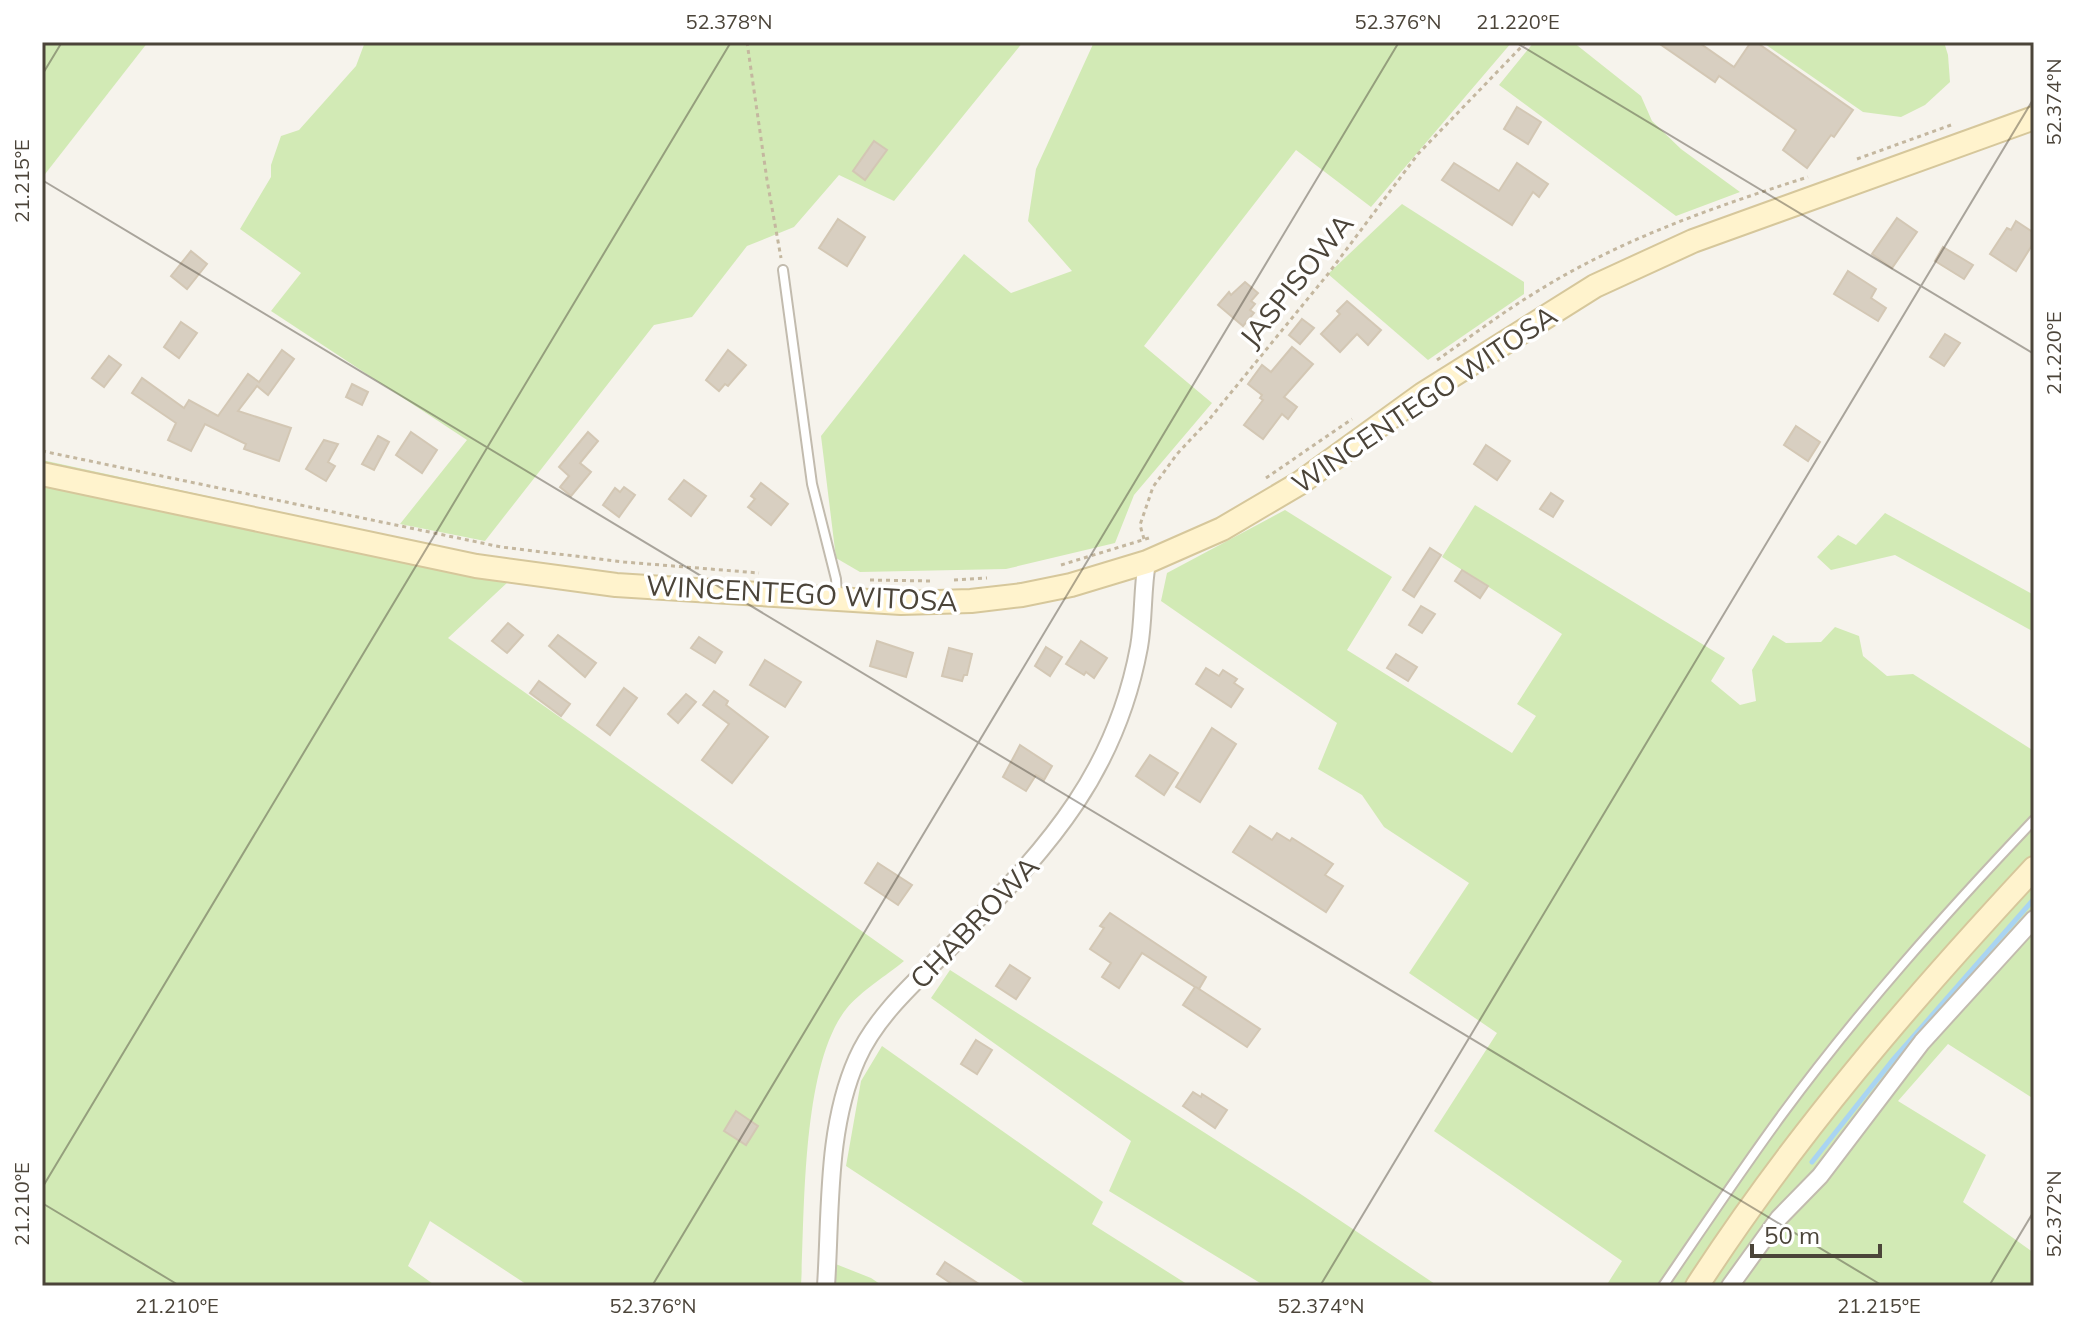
<svg xmlns="http://www.w3.org/2000/svg" width="2076" height="1328" viewBox="0 0 2076 1328" font-family="Mulish,sans-serif">
	<rect width="100%" height="100%" fill="#f6f3ec"/>
	<g fill="#d2eab5">
		<polygon points="42,42 148,42 42,178"/>
		<polygon points="365,42 1023,42 894,201 839,175 794,227 747,246 692,317 654,325 485,541 400,524 467,440 271,311 301,273 240,229 271,177 271,165 281,136 299,130 356,66"/>
		<polygon points="1094,42 1512,42 1371,207 1296,150 1144,346 1212,403 1134,495 1115,543 1006,569 860,572 836,558 821,436 964,254 1011,293 1072,271 1028,221 1036,169"/>
		<polygon points="1534,42 1573,42 1641,96 1652,121 1681,149 1740,192 1676,216 1499,85"/>
		<polygon points="1762,42 1944,42 1948,55 1950,82 1925,105 1901,117 1863,112"/>
		<polygon points="1402,204 1524,282 1524,294 1428,360 1328,274"/>
		<path d="M 42,460 L 230,501 L 509,581 L 448,638 L 904,961 C 887,975 860,992 847,1008 C 801,1065 805,1212 801,1286 L 529,1286 L 430,1221 L 408,1266 L 436,1286 L 42,1286 Z"/>
		<path d="M 1475,505 L 1725,658 L 1711,681 L 1740,705 L 1756,701 L 1752,670 L 1773,635 L 1786,643 L 1821,642 L 1835,627 L 1859,636 L 1863,656 L 1887,676 L 1913,674 L 2034,751 L 2034,852 C 1904,984 1791,1133 1686,1286 L 1606,1286 L 1622,1261 L 1434,1131 L 1497,1033 L 1409,973 L 1469,883 L 1384,827 L 1362,795 L 1318,769 L 1337,723 L 1161,601 L 1167,573 L 1285,510 L 1392,577 L 1347,650 L 1512,753 L 1536,716 L 1517,704 L 1562,634 L 1442,557 Z"/>
		<polygon points="1885,513 2034,595 2034,632 1895,555 1831,570 1817,557 1838,535 1856,545"/>
		<polygon points="2034,881 2034,1099 1948,1044 1898,1101 1986,1155 1963,1202 2034,1253 2034,1286 1876,1286 1871,1283 1869,1286 1708,1286 1786,1174 1879,1056"/>
		<polygon points="950,970 1299,1193 1438,1286 1265,1286 1109,1191 1131,1141 931,998"/>
		<polygon points="882,1046 1103,1202 1092,1224 1190,1286 1029,1286 846,1166 861,1081"/>
		<polygon points="828,1261 871,1278 883,1286 826,1286"/>
	</g>
	<g fill="none" stroke-linecap="round" stroke-linejoin="round">
		<polyline stroke="#a9d4f2" stroke-width="5" points="1812,1162 1892,1061 2034,899"/>
	</g>
	<g fill="#d8cfc1" stroke="#d3c7b4" stroke-width="2">
		<polygon points="1657,42 1698,42 1734,67 1751,42 1756,42 1853,110 1834,137 1831,135 1807,168 1783,150 1796,130 1719,76 1715,82"/>
		<polygon points="1517,107 1541,122 1528,144 1504,129"/>
		<polygon points="874,141 887,150 865,180 853,171"/>
		<polygon points="1454,163 1499,191 1517,163 1548,184 1539,197 1533,192 1512,225 1442,180"/>
		<polygon points="1897,218 1917,232 1892,268 1872,254"/>
		<polygon points="838,219 865,237 847,266 819,248"/>
		<polygon points="2016,221 2034,233 2034,242 2016,271 1990,254 2007,228 2011,230"/>
		<polygon points="1943,247 1973,265 1964,279 1935,261"/>
		<polygon points="191,251 207,264 187,289 171,276"/>
		<polygon points="1848,271 1876,289 1871,298 1886,308 1878,321 1834,294"/>
		<polygon points="1245,282 1258,293 1251,301 1255,304 1250,310 1254,313 1243,326 1218,305 1229,292 1231,295"/>
		<polygon points="1347,301 1381,330 1368,345 1357,334 1340,352 1321,334 1340,314 1337,311"/>
		<polygon points="1302,319 1314,328 1300,344 1289,335"/>
		<polygon points="181,322 197,333 179,358 164,347"/>
		<polygon points="1945,334 1960,343 1944,366 1930,357"/>
		<polygon points="1292,347 1313,364 1284,397 1297,407 1288,419 1282,414 1263,439 1244,425 1263,400 1260,398 1262,395 1248,384 1262,365 1271,372"/>
		<polygon points="282,350 294,359 268,395 257,386 238,411 291,428 279,461 244,449 246,444 205,424 191,451 168,440 176,423 132,393 142,378 184,408 189,400 218,416 248,374 259,382"/>
		<polygon points="728,350 746,365 728,386 725,384 719,391 706,380"/>
		<polygon points="109,356 121,365 104,387 92,378"/>
		<polygon points="352,384 368,392 362,405 346,397"/>
		<polygon points="1796,426 1820,442 1808,461 1784,445"/>
		<polygon points="411,432 437,450 422,473 396,455"/>
		<polygon points="588,432 598,441 580,463 591,472 571,496 560,487 569,476 559,467"/>
		<polygon points="378,436 389,442 374,470 362,464"/>
		<polygon points="324,440 338,444 328,462 335,466 326,481 306,469"/>
		<polygon points="1486,445 1510,461 1497,480 1474,464"/>
		<polygon points="684,480 706,496 691,516 669,499"/>
		<polygon points="761,483 788,504 771,525 748,507 755,499 751,496"/>
		<polygon points="624,487 635,495 619,517 603,505 615,488 620,492"/>
		<polygon points="1551,493 1563,501 1553,517 1540,509"/>
		<polygon points="1430,548 1441,555 1414,597 1403,590"/>
		<polygon points="1462,570 1488,586 1480,598 1455,581"/>
		<polygon points="1421,606 1435,614 1422,633 1409,625"/>
		<polygon points="508,623 523,635 507,653 492,641"/>
		<polygon points="558,635 596,663 585,677 549,646"/>
		<polygon points="699,637 722,652 715,663 691,648"/>
		<polygon points="877,641 913,653 906,677 870,666"/>
		<polygon points="1081,641 1107,658 1094,678 1086,672 1084,675 1066,664"/>
		<polygon points="1046,647 1062,657 1050,676 1035,666"/>
		<polygon points="949,648 972,654 967,675 964,675 962,681 942,676"/>
		<polygon points="1396,654 1417,667 1408,681 1387,668"/>
		<polygon points="765,660 801,682 785,707 750,685"/>
		<polygon points="1206,668 1219,676 1223,670 1237,679 1234,683 1243,689 1231,707 1196,684"/>
		<polygon points="539,681 570,704 561,716 530,693"/>
		<polygon points="624,688 637,698 610,735 597,725"/>
		<polygon points="714,691 728,701 726,705 768,737 732,783 702,760 729,724 703,705"/>
		<polygon points="686,694 696,702 678,723 668,714"/>
		<polygon points="1212,728 1236,744 1200,802 1176,787"/>
		<polygon points="1020,745 1052,766 1044,780 1036,775 1026,791 1003,777"/>
		<polygon points="1150,755 1178,773 1164,795 1136,776"/>
		<polygon points="1250,826 1272,840 1277,833 1290,841 1292,838 1333,864 1325,875 1343,886 1326,912 1233,852"/>
		<polygon points="878,863 912,885 898,905 865,883"/>
		<polygon points="1110,913 1206,977 1199,989 1196,987 1260,1029 1247,1047 1183,1005 1195,987 1142,953 1119,988 1102,977 1111,963 1090,949 1104,928 1100,926"/>
		<polygon points="1010,965 1030,978 1016,999 996,986"/>
		<polygon points="976,1040 992,1050 977,1074 961,1064"/>
		<polygon points="1193,1092 1201,1097 1202,1094 1227,1110 1215,1128 1183,1106"/>
		<polygon points="736,1111 758,1126 746,1145 724,1131"/>
		<polygon points="945,1262 982,1286 955,1286 937,1274"/>
	</g>
	<g fill="none" stroke-linecap="round" stroke-linejoin="round">
		<g stroke="#c2bbae" stroke-width="12">
			<g id="lane">
				<polyline points="783,270 812,484 836,579 837,595"/>
				<path d="M 1663,1286 C 1702,1229 1740,1172 1781,1116 C 1858,1011 1945,914 2034,820"/>
			</g>
		</g>
		<g stroke="#c2bbae" stroke-width="20">
			<g id="street">
				<path d="M 826,1286 C 831,1212 826,1129 857,1059 C 879,1009 929,970 966,931 C 1051,844 1116,771 1139,647 C 1144,619 1142,590 1147,562"/>
				<polyline points="1730,1286 1779,1218 1820,1176 1922,1042 2034,919"/>
			</g>
		</g>
		<g stroke="#d6c79b" stroke-width="26">
			<g id="secondary">
				<polyline points="42,474 476,566 616,585 901,603 971,601 1022,595 1071,585 1147,562 1222,529 1300,483 1423,394 1595,286 1693,241 2034,118"/>
				<path d="M 1697,1286 C 1794,1136 1912,999 2034,868"/>
			</g>
		</g>
		<g stroke="#c4b79f" stroke-width="3" stroke-dasharray="4 4" stroke-linecap="butt">
			<polyline points="747,42 767,180 781,258"/>
			<polyline points="1857,159 1951,125"/>
			<path d="M 1437,360 C 1469,338 1500,314 1533,294 C 1618,240 1714,207 1808,177"/>
			<polyline points="42,451 501,547 624,562 759,573"/>
			<polyline points="1266,478 1352,419"/>
			<polyline points="1144,539 1140,525 1153,487 1177,454 1207,422 1328,274 1418,154 1526,42"/>
			<polyline points="1061,565 1149,538"/>
			<polyline points="870,580 931,581"/>
			<polyline points="954,580 987,578"/>
		</g>
		<use href="#lane" stroke="#fff" stroke-width="8"/>
		<use href="#street" stroke="#fff" stroke-width="16"/>
		<use href="#secondary" stroke="#fff3cd" stroke-width="22"/>
	</g>
	<path fill="none" stroke="#4b4439" stroke-width="2" stroke-opacity="0.45" d="M 1515,42 L 2034,354M 42,75 L 62,42M 42,180 L 1883,1286M 42,1188 L 731,42M 42,1203 L 180,1286M 652,1286 L 1399,42M 1320,1286 L 2034,98M 1989,1286 L 2034,1211"/>
	<g text-anchor="middle" dominant-baseline="central" stroke-width="7" stroke-linejoin="round" paint-order="stroke">
		<g font-size="28" fill="#4b4439" stroke="#fff">
			<text transform="translate(1296 280) rotate(-51)">JASPISOWA</text>
			<text transform="translate(1424 399) rotate(-34)">WINCENTEGO WITOSA</text>
			<text transform="translate(802 593) rotate(3)">WINCENTEGO WITOSA</text>
			<text transform="translate(974 922) rotate(-46)">CHABROWA</text>
		</g>
	</g>
	<rect width="2076" height="1328" fill="none" stroke="#ffffff" stroke-width="88"/>
	<path d="M1752 1244v12h128v-12" fill="none" stroke="#4b4439" stroke-width="4"/>
	<text x="1764" y="1244" font-size="24" fill="#4b4439" stroke="#ffffff" stroke-width="6" paint-order="stroke">50 m</text>
	<rect x="44" y="44" width="1988" height="1240" fill="none" stroke="#4b4439" stroke-width="3"/>
	<g font-size="20" text-anchor="middle" fill="#4b4439">
		<text x="729" y="29">52.378°N</text>
		<text x="1398" y="29">52.376°N</text>
		<text x="1518" y="29">21.220°E</text>
		<text transform="translate(2054 102) rotate(-90)" y="7">52.374°N</text>
		<text transform="translate(22 181) rotate(-90)" y="7">21.215°E</text>
		<text transform="translate(2054 353) rotate(-90)" y="7">21.220°E</text>
		<text transform="translate(22 1204) rotate(-90)" y="7">21.210°E</text>
		<text transform="translate(2054 1214) rotate(-90)" y="7">52.372°N</text>
		<text x="177" y="1313">21.210°E</text>
		<text x="653" y="1313">52.376°N</text>
		<text x="1321" y="1313">52.374°N</text>
		<text x="1879" y="1313">21.215°E</text>
	</g>
</svg>
